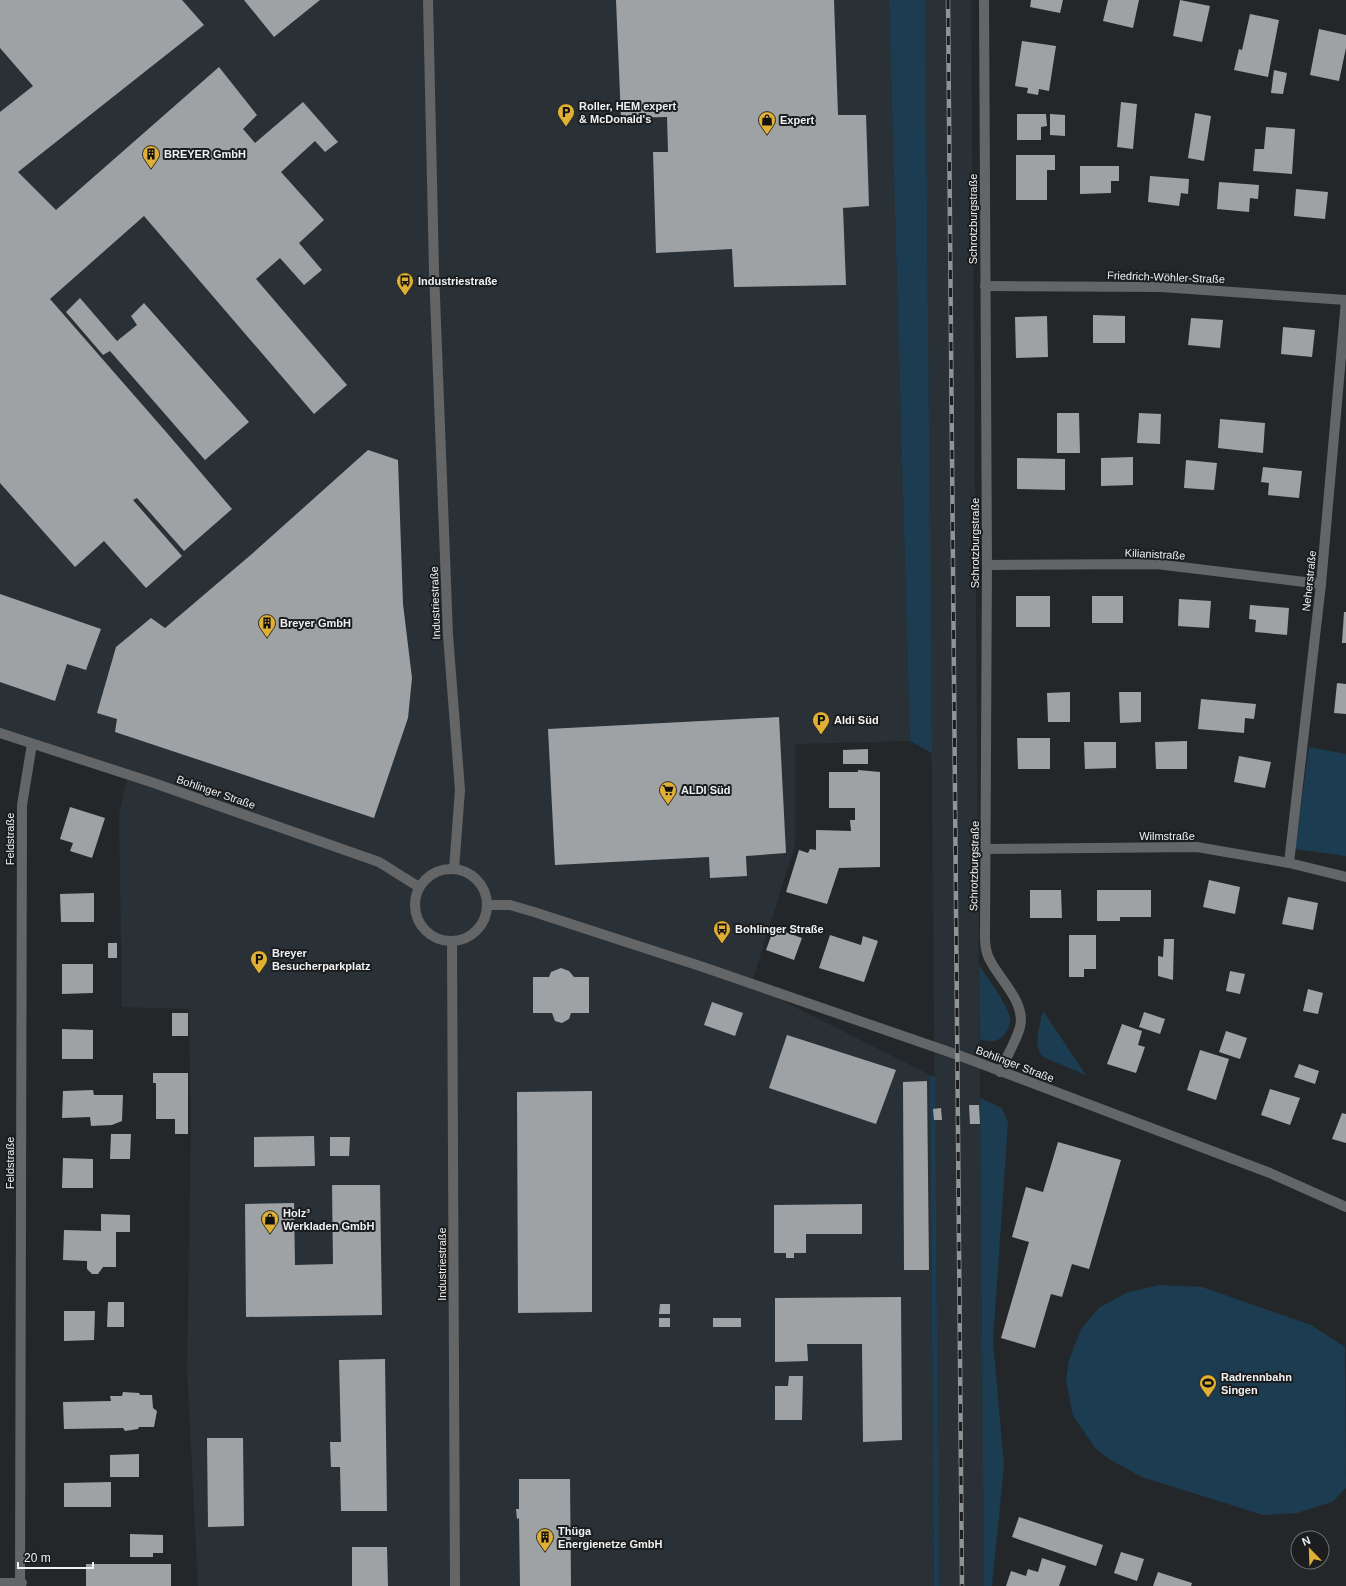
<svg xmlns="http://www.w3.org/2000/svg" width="1346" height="1586" viewBox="0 0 1346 1586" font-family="Arial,sans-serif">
	<rect width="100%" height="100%" fill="#242729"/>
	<g fill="#293137">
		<polygon points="0,0 889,0 910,741 795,744 795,845 751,985 930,1075 934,1586 198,1586 187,1369 191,1130 189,1009 122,1007 119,814 128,775 0,733"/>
		<polygon points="925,0 971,0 984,1586 939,1586"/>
	</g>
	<g fill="#1c3d51">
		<polygon points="889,0 925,0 932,753 910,741"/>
		<polygon points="1309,747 1346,754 1346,856 1295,849"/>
		<path d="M 979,965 C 986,976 1010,1008 1010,1019 C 1011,1025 1007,1032 1003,1036 C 996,1043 989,1042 980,1039 Z"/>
		<path d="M 1043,1011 L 1086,1075 L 1043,1057 C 1032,1044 1040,1026 1043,1011 Z"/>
		<polygon points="930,1075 935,1077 939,1586 934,1586"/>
		<polygon points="980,1098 1002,1108 1008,1123 993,1341 1004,1466 992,1586 984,1586"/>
		<polygon points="1159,1285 1202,1287 1311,1325 1345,1347 1346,1488 1332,1502 1297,1513 1263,1515 1142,1477 1109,1459 1096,1449 1073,1416 1066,1380 1069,1360 1081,1329 1100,1307 1126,1293"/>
	</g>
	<g fill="#9fa2a4">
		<polygon points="0,0 182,0 204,25 18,172 56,210 219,67 257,115 243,129 255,143 303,102 338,142 325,152 315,141 281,172 324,220 299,243 322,270 304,285 280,258 256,279 347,385 314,414 144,216 50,299 167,433 232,509 184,551 137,498 133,500 182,556 146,588 104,541 75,567 0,483 0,112 33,86 0,48"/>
		<polygon points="244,0 320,0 274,37"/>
		<polygon points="616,0 834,0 838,115 866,115 869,206 843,208 846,285 734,287 732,249 656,253 653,152 668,152 667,117 621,118"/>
		<polygon points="1031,0 1063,0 1060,13 1030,7"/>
		<polygon points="1108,0 1139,0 1133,28 1103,21"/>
		<polygon points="1180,0 1210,6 1202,42 1173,36"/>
		<polygon points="1250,14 1279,20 1268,77 1234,70 1239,49 1242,50"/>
		<polygon points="1319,29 1346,35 1346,48 1339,81 1310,75"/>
		<polygon points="1022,41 1056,46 1049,91 1039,89 1038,95 1027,93 1028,88 1015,86"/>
		<polygon points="1274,70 1287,73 1283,94 1271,93"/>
		<polygon points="1121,102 1137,104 1133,149 1117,147"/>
		<polygon points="1195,113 1211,116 1204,161 1188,158"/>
		<polygon points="1017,114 1046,114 1047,126 1041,127 1041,140 1017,140"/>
		<polygon points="1050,114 1065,115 1065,136 1050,135"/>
		<polygon points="1266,127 1295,129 1292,174 1253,171 1255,149 1264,149"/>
		<polygon points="1016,155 1055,155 1055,170 1047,170 1047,200 1016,200"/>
		<polygon points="1080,166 1119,166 1119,181 1111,181 1111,193 1080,194"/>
		<polygon points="1150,176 1189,179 1188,194 1181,193 1179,206 1148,202"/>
		<polygon points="1219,182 1259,185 1258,199 1250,198 1249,212 1217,209"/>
		<polygon points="1296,189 1328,192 1325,219 1294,216"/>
		<polygon points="80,298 117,341 137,325 131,316 144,303 249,422 205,460 110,351 103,355 66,312"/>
		<polygon points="1093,315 1125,316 1125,343 1093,343"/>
		<polygon points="1047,316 1048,357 1016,358 1015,317"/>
		<polygon points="1191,318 1223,320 1220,348 1188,345"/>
		<polygon points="1283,327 1315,330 1312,357 1281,354"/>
		<polygon points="1057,413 1079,413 1080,453 1057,453"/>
		<polygon points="1139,413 1161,414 1160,444 1137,443"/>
		<polygon points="1220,419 1265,423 1263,453 1218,448"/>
		<polygon points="368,450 398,460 403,604 412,678 408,718 374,818 115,732 117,719 97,713 116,647 151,618 165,628 253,553"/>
		<polygon points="1133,457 1133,485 1101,486 1101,458"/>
		<polygon points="1017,458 1065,459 1065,490 1017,489"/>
		<polygon points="1186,460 1217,463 1214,490 1184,488"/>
		<polygon points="1263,467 1302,471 1299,498 1268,495 1269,483 1261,482"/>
		<polygon points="0,594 101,629 86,670 67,664 55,701 0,682"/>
		<rect x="1016" y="596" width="34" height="31"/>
		<rect x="1092" y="596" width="31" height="27"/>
		<polygon points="1179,599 1211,601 1209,628 1178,626"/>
		<polygon points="1250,605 1289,608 1287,635 1255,632 1256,620 1249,619"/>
		<polygon points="1344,612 1346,612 1346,643 1342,643"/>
		<polygon points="1337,683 1346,684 1346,714 1334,713"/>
		<polygon points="1070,692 1070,722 1048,722 1047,693"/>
		<polygon points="1119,692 1141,692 1141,722 1120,723"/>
		<polygon points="1201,699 1256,704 1254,719 1245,718 1244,733 1198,729"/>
		<polygon points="779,717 786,853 746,856 747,876 710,878 709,857 555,865 548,729"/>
		<polygon points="1017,738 1050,738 1050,769 1018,769"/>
		<polygon points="1187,741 1187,769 1156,769 1155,742"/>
		<polygon points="1084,742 1116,742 1116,768 1085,769"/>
		<polygon points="868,749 868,764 843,764 843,750"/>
		<polygon points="1239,756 1271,762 1265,788 1234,782"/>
		<polygon points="858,770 880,772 880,867 839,868 827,904 786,892 799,850 808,853 810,849 816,850 816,830 851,831 850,820 855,820 855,808 829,808 829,772 858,772"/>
		<polygon points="70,807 105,818 92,858 70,851 73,843 60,839"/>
		<polygon points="1209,880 1240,887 1235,914 1203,907"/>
		<polygon points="1030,890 1061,890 1062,918 1030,918"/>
		<polygon points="1097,890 1151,890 1151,917 1120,917 1120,921 1097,921"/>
		<polygon points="94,893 94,922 61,922 60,894"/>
		<polygon points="1288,897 1318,903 1313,930 1282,924"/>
		<polygon points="774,928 802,938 794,960 766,950"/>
		<polygon points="830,935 861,945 863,936 878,941 864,982 819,968"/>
		<polygon points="1069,935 1096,935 1096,969 1084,969 1084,977 1069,977"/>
		<polygon points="1164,939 1174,939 1173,980 1158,976 1158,956 1163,957"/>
		<rect x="108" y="943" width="9" height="15"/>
		<polygon points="62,964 93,964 93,993 62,994"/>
		<polygon points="561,968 569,971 574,977 589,977 589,1013 571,1013 569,1019 562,1023 555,1021 552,1013 533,1013 533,977 549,977 551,972"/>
		<polygon points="1230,971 1245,974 1240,994 1226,991"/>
		<polygon points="1308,989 1323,993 1318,1014 1303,1011"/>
		<polygon points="712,1002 743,1013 735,1036 704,1025"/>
		<polygon points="1144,1012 1165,1019 1160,1034 1139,1027"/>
		<rect x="172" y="1013" width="16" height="23"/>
		<polygon points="1122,1024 1142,1031 1138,1045 1145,1047 1136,1073 1107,1064"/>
		<polygon points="62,1029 93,1030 93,1059 62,1059"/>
		<polygon points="1226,1031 1247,1038 1240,1059 1219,1052"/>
		<polygon points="787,1035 896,1070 876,1124 769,1088"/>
		<polygon points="1200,1050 1229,1059 1216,1100 1187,1090"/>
		<polygon points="1299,1064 1319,1071 1315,1084 1294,1077"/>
		<polygon points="153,1073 188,1073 188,1134 175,1134 175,1119 156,1119 156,1083 153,1083"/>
		<polygon points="927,1081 929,1270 904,1270 903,1082"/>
		<polygon points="1270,1089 1300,1098 1290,1125 1261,1115"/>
		<polygon points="93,1090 94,1095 123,1095 122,1121 112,1125 91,1126 90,1117 62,1118 63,1091"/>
		<polygon points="592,1091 592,1312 518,1313 517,1092"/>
		<polygon points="969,1105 979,1105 980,1124 970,1124"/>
		<polygon points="941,1108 942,1120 934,1120 933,1109"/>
		<polygon points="1342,1113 1346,1114 1346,1143 1332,1139"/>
		<polygon points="111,1134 131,1134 130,1159 110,1159"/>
		<polygon points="314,1136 315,1166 254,1167 254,1137"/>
		<polygon points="330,1137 350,1137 349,1156 330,1156"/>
		<polygon points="1058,1142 1121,1160 1089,1269 1072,1264 1062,1297 1051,1294 1035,1348 1001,1338 1029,1242 1012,1237 1026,1187 1043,1192"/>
		<polygon points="63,1158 93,1159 93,1188 62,1188"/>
		<polygon points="332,1185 380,1185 382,1315 246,1317 245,1204 294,1203 295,1265 333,1264"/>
		<polygon points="862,1204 862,1234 806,1234 806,1253 794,1253 794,1258 786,1258 786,1253 774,1253 774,1205"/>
		<polygon points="101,1214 130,1215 130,1232 116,1232 116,1267 103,1267 98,1274 92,1274 87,1269 87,1261 63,1260 64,1230 101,1231"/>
		<polygon points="901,1297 902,1440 863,1442 862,1344 807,1344 808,1361 775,1362 775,1298"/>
		<polygon points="108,1302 124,1302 124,1327 107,1327"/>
		<polygon points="660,1304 670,1304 670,1314 659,1314"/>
		<polygon points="64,1311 95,1311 94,1340 64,1341"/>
		<rect x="659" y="1318" width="11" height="9"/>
		<rect x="713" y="1318" width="28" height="9"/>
		<polygon points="385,1359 387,1511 341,1511 340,1467 331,1467 330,1442 341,1442 339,1360"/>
		<polygon points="789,1376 803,1376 802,1420 775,1420 775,1386 788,1386"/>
		<polygon points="123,1392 139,1393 140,1395 152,1395 153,1408 157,1411 154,1427 139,1427 138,1429 125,1431 123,1428 64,1429 63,1402 111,1401 110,1396 122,1396"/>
		<polygon points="207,1438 243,1438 244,1526 208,1527"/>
		<polygon points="139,1454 139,1477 110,1477 110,1455"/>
		<polygon points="519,1479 570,1479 571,1586 520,1586 519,1518 517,1519 516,1509 519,1509"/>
		<polygon points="111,1482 111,1507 64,1507 64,1483"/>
		<polygon points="1019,1517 1103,1545 1096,1566 1012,1537"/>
		<polygon points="130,1534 163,1535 163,1553 153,1553 153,1557 130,1557"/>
		<polygon points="352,1547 387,1547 388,1586 352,1586"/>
		<polygon points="1121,1552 1144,1559 1137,1581 1114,1573"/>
		<polygon points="1042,1558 1066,1566 1059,1586 1006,1586 1011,1571 1026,1576 1028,1569 1038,1572"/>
		<rect x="86" y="1564" width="85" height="22"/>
		<polygon points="1158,1572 1192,1583 1191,1586 1153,1586"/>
	</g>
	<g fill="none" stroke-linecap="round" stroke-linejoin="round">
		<g stroke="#646566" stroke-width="10">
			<polyline points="428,0 434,271 448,635 460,790 454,869"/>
			<path d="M 984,0 L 987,565 L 985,938 C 985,946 986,954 991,962 C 1001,981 1026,1003 1020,1027 C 1016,1042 1006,1057 1000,1072"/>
			<polyline points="985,286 1161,287 1346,300"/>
			<polyline points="987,565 1156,564 1321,584"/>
			<polyline points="0,733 151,782 379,862 419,887"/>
			<polyline points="986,849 1197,847 1289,863 1346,877"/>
			<polyline points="1289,863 1321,584 1346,300"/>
			<circle cx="451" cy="905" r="36"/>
			<polyline points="487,905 510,905 534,912 703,967 958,1055 1270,1173 1346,1207"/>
			<polyline points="452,942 455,1586"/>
			<polyline points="0,1583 22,1583"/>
			<polyline points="20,1586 22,805 32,744"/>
		</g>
		<g stroke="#919495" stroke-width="4.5">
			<polyline id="rail" points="948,0 962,1586"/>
		</g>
		<use href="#rail" stroke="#1b1d1f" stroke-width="3" stroke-dasharray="9" stroke-linecap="butt"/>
	</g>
	<defs>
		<g id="parking-pin" transform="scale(0.9)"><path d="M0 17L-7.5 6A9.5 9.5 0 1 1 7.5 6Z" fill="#e0b034" stroke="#1b1d1f"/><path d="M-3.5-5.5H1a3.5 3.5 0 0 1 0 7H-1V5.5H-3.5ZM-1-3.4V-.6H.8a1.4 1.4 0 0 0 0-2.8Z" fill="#111"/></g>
		<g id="shop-pin" transform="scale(0.9)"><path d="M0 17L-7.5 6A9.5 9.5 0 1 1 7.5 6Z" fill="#e0b034" stroke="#1b1d1f"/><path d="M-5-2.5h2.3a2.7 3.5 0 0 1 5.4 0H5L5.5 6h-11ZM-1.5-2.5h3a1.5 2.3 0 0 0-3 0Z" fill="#111"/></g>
		<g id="building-pin" transform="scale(0.9)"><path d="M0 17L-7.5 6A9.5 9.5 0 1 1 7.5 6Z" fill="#e0b034" stroke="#1b1d1f"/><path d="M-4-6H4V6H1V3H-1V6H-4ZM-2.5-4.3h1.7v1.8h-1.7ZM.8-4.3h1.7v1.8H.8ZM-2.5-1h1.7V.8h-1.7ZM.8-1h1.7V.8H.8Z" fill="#111"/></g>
		<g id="bus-pin" transform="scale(0.9)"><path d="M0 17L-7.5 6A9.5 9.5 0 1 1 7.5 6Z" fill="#e0b034" stroke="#1b1d1f"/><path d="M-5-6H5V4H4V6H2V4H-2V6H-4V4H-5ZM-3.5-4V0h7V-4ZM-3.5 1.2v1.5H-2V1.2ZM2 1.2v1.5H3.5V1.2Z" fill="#111"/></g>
		<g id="supermarket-pin" transform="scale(0.9)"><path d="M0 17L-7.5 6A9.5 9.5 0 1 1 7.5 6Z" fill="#e0b034" stroke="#1b1d1f"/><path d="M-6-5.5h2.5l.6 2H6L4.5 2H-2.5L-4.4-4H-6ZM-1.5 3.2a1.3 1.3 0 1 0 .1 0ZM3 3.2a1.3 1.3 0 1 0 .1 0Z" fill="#111"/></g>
		<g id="stadium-pin" transform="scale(0.9)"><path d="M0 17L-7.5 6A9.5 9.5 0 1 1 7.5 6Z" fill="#e0b034" stroke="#1b1d1f"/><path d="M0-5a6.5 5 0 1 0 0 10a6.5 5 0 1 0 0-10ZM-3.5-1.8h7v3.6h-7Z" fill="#111"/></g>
	</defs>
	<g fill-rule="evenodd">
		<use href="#parking-pin" x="566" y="112"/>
		<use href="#shop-pin" x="767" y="120"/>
		<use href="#building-pin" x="151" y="154"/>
		<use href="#bus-pin" x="405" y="281"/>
		<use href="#building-pin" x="267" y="623"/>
		<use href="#parking-pin" x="821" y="720"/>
		<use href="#supermarket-pin" x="668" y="790"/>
		<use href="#bus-pin" x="722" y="929"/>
		<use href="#parking-pin" x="259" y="959"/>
		<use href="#shop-pin" x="270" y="1219"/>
		<use href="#stadium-pin" x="1208" y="1383"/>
		<use href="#building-pin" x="545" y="1537"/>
	</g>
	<g text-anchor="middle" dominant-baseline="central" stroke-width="4" stroke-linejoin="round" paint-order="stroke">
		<g font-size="11" font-weight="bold" fill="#eff1f2" stroke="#1b1d1f" text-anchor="start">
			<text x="579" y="106">Roller, HEM expert<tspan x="579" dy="13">&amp; McDonald's</tspan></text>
			<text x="780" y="120">Expert</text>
			<text x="164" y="154">BREYER GmbH</text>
			<text x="418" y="281">Industriestraße</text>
			<text x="280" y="623">Breyer GmbH</text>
			<text x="834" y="720">Aldi Süd</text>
			<text x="681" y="790">ALDI Süd</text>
			<text x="735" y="929">Bohlinger Straße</text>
			<text x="272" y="953">Breyer<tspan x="272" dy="13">Besucherparkplatz</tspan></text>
			<text x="283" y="1213">Holz³<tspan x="283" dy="13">Werkladen GmbH</tspan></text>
			<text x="1221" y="1377">Radrennbahn<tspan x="1221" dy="13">Singen</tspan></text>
			<text x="558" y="1531">Thüga<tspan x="558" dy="13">Energienetze GmbH</tspan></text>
		</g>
		<g font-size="11" fill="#eff1f2" stroke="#1b1d1f">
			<text transform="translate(973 219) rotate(-90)">Schrotzburgstraße</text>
			<text transform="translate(1166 277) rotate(2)">Friedrich-Wöhler-Straße</text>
			<text transform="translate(975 543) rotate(-90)">Schrotzburgstraße</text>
			<text transform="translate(1155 554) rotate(3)">Kilianistraße</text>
			<text transform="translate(1309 581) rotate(-84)">Neherstraße</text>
			<text transform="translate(435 603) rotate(-92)">Industriestraße</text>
			<text transform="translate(216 792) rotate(19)">Bohlinger Straße</text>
			<text x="1167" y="836">Wilmstraße</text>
			<text transform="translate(10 839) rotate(-90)">Feldstraße</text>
			<text transform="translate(974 866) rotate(-89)">Schrotzburgstraße</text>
			<text transform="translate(1015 1064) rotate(21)">Bohlinger Straße</text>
			<text transform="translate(10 1163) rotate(-90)">Feldstraße</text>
			<text transform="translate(442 1264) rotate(-90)">Industriestraße</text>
		</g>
	</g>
	<g transform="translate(1310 1550) rotate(337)"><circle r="19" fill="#1b1d1f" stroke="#707273"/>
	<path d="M0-3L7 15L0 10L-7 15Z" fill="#e0b034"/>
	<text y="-6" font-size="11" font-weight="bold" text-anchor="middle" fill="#eff1f2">N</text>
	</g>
	<path d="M18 1562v6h75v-6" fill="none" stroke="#eff1f2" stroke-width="2"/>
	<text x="24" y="1562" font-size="12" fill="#eff1f2" stroke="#1b1d1f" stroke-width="3" paint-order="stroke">20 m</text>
</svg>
